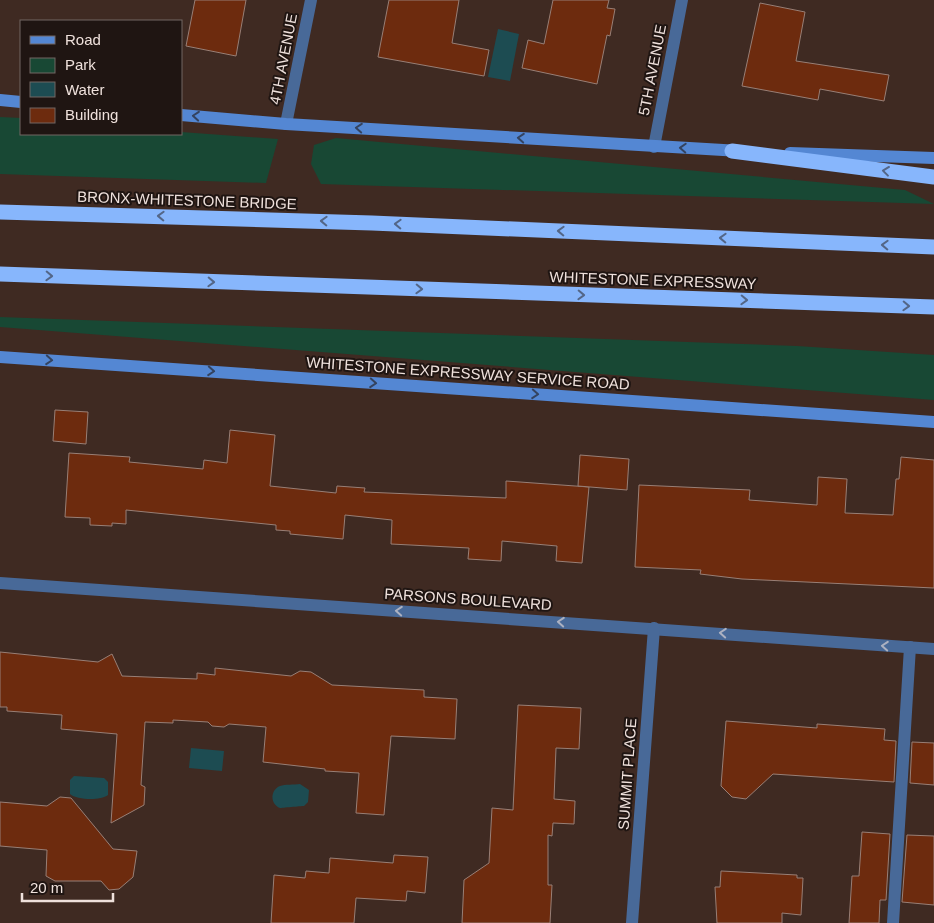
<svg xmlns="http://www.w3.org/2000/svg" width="934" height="923" viewBox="0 0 934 923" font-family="Helvetica,sans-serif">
	<rect width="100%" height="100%" fill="#3f2a22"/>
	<g fill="#184834">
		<polygon points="0,117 21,118 21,134 181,134 181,132 278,139 266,183 0,174"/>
		<polygon points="336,138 905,190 934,204 321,184 311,164 314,145"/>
		<polygon points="0,317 797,346 934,355 934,400 0,327"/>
	</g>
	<g fill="#1d4c52">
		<polygon points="498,29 519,34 510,81 488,77"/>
		<polygon points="191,748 224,751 222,771 189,768"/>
		<path d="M 74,776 L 104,778 L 108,782 L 108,795 C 100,801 77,800 70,794 L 70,780 Z"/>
		<path d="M 300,784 L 309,790 L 308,802 L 304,806 C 301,806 281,808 280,808 C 270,804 270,790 280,786 C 285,784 294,785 300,784 Z"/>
	</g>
	<g fill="#6d2b0e" stroke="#987f76">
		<polygon points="195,0 246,0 236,56 186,46"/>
		<polygon points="389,0 459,0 452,43 489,50 484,76 378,57"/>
		<polygon points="553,0 609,0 607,8 615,9 610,36 607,35 597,84 522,68 528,40 544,44"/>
		<polygon points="760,3 805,12 796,61 889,75 884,101 820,89 818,100 742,86"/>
		<polygon points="55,410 88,412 86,444 53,441"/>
		<polygon points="230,430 275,435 270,486 336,493 337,486 365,488 364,492 506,498 506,481 589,487 582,563 556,561 557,546 502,541 501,561 468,559 469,548 391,544 392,520 345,515 343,539 290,534 290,531 276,530 276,525 126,510 126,524 112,523 112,526 90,525 90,518 65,517 69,453 130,457 129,462 203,469 204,460 227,463"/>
		<polygon points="580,455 629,459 627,490 578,486"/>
		<polygon points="901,457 934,460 934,588 742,579 700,574 701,570 635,567 639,485 750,490 749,500 817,505 818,477 847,479 845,513 893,515 896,479 899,479"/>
		<polygon points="0,652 98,662 112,654 122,676 197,679 197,673 215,675 215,668 291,676 300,671 311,672 332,685 424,690 424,697 457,699 455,739 391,736 384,815 356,813 359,773 325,771 325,769 263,762 266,727 229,724 224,727 212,726 208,722 173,720 173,723 145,722 141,785 145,787 144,805 111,823 117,734 61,729 62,715 7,711 7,707 0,707"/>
		<polygon points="518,705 581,708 579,749 556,748 554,799 575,801 574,824 553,823 552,836 548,835 548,885 552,885 550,923 462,923 464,880 489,863 492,808 513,810"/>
		<polygon points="726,721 817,728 817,724 885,729 884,740 896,741 894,782 773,774 746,799 732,797 721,786"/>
		<polygon points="912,742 934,743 934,785 910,783"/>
		<polygon points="60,797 71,798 113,849 137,851 133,877 119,889 109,890 101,881 55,881 46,876 47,850 0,846 0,802 47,806"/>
		<polygon points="862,832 890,834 886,900 880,900 879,923 849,923 852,876 859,876"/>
		<polygon points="907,835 934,836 934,905 902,902"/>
		<polygon points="394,855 428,857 425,893 407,891 406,901 356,898 354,923 271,923 274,875 305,878 306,871 329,873 330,858 393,863"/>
		<polygon points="721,871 797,875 797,878 803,878 801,915 782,913 782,923 717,923 715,887 720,887"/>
	</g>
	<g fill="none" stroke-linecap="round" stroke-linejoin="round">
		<polyline stroke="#486998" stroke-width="12" points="893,923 910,647"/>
		<g stroke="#486998" stroke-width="12">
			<polyline points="286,124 311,0"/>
			<polyline points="654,147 682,0"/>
			<polyline points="0,583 934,649"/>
			<polyline points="632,923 654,628"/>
		</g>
		<g stroke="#5487d3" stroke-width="12">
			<polyline points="0,100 21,102"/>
			<polyline points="181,115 286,124 740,151"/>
			<polyline points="790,153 934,158"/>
			<polyline points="0,357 934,422"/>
		</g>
		<g stroke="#87b6fc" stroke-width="15">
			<polyline points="732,151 934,177"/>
			<polyline points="0,212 372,223 934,247"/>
			<polyline points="0,274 934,307"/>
		</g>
	</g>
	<defs><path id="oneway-chevron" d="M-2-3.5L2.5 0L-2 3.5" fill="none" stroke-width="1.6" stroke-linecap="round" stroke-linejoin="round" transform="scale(1.25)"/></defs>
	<g stroke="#34435f">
		<use href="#oneway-chevron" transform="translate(196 116) rotate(-175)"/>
		<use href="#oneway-chevron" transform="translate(359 128) rotate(-176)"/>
		<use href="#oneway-chevron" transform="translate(521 138) rotate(-176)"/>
		<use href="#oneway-chevron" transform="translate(683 148) rotate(-177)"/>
		<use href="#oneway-chevron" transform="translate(49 360) rotate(4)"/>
		<use href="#oneway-chevron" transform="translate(211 371) rotate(4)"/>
		<use href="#oneway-chevron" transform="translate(373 383) rotate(4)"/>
		<use href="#oneway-chevron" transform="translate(535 394) rotate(4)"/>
	</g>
	<g stroke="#536687">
		<use href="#oneway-chevron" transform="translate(886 171) rotate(-173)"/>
		<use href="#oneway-chevron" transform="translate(161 216) rotate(-178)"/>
		<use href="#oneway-chevron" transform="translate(324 221) rotate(-178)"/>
		<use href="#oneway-chevron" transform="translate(398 224) rotate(-178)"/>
		<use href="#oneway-chevron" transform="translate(561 231) rotate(-178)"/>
		<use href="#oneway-chevron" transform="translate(723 238) rotate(-178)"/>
		<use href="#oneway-chevron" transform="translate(885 245) rotate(-178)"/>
		<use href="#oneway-chevron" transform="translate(49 276) rotate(2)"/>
		<use href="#oneway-chevron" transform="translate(211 282) rotate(2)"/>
		<use href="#oneway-chevron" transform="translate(419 289) rotate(2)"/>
		<use href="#oneway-chevron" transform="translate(581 295) rotate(2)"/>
		<use href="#oneway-chevron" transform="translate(744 300) rotate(2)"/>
		<use href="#oneway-chevron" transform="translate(906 306) rotate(2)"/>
	</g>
	<g stroke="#acb1c1">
		<use href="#oneway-chevron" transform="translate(399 611) rotate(-176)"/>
		<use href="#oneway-chevron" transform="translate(561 622) rotate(-176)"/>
		<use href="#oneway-chevron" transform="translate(723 633) rotate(-176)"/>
		<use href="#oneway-chevron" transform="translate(885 646) rotate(-176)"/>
	</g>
	<g text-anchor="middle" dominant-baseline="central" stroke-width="4" stroke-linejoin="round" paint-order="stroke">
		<g font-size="15" fill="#efe1dc" stroke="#1f1512">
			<text transform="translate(283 59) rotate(-79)">4TH AVENUE</text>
			<text transform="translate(652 70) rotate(-79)">5TH AVENUE</text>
			<text transform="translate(187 200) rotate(2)">BRONX-WHITESTONE BRIDGE</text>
			<text transform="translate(653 280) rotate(2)">WHITESTONE EXPRESSWAY</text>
			<text transform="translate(468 373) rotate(4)">WHITESTONE EXPRESSWAY SERVICE ROAD</text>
			<text transform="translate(468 599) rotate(4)">PARSONS BOULEVARD</text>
			<text transform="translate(627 774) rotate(-86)">SUMMIT PLACE</text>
		</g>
	</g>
	<rect x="20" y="20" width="162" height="115" fill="#1f1512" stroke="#726763"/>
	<rect x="30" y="36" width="25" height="8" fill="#5487d3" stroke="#726763"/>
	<text x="65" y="45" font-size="15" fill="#efe1dc">Road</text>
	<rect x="30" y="58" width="25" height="15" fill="#184834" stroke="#726763"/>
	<text x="65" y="70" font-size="15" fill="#efe1dc">Park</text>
	<rect x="30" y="82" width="25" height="15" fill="#1d4c52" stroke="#726763"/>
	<text x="65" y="95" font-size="15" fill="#efe1dc">Water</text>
	<rect x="30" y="108" width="25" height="15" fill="#6d2b0e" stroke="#726763"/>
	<text x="65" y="120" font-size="15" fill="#efe1dc">Building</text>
	<path d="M22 893v8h91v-8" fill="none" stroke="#efe1dc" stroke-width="2.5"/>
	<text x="30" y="893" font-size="15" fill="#efe1dc" stroke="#1f1512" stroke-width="4" paint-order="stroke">20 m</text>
</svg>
